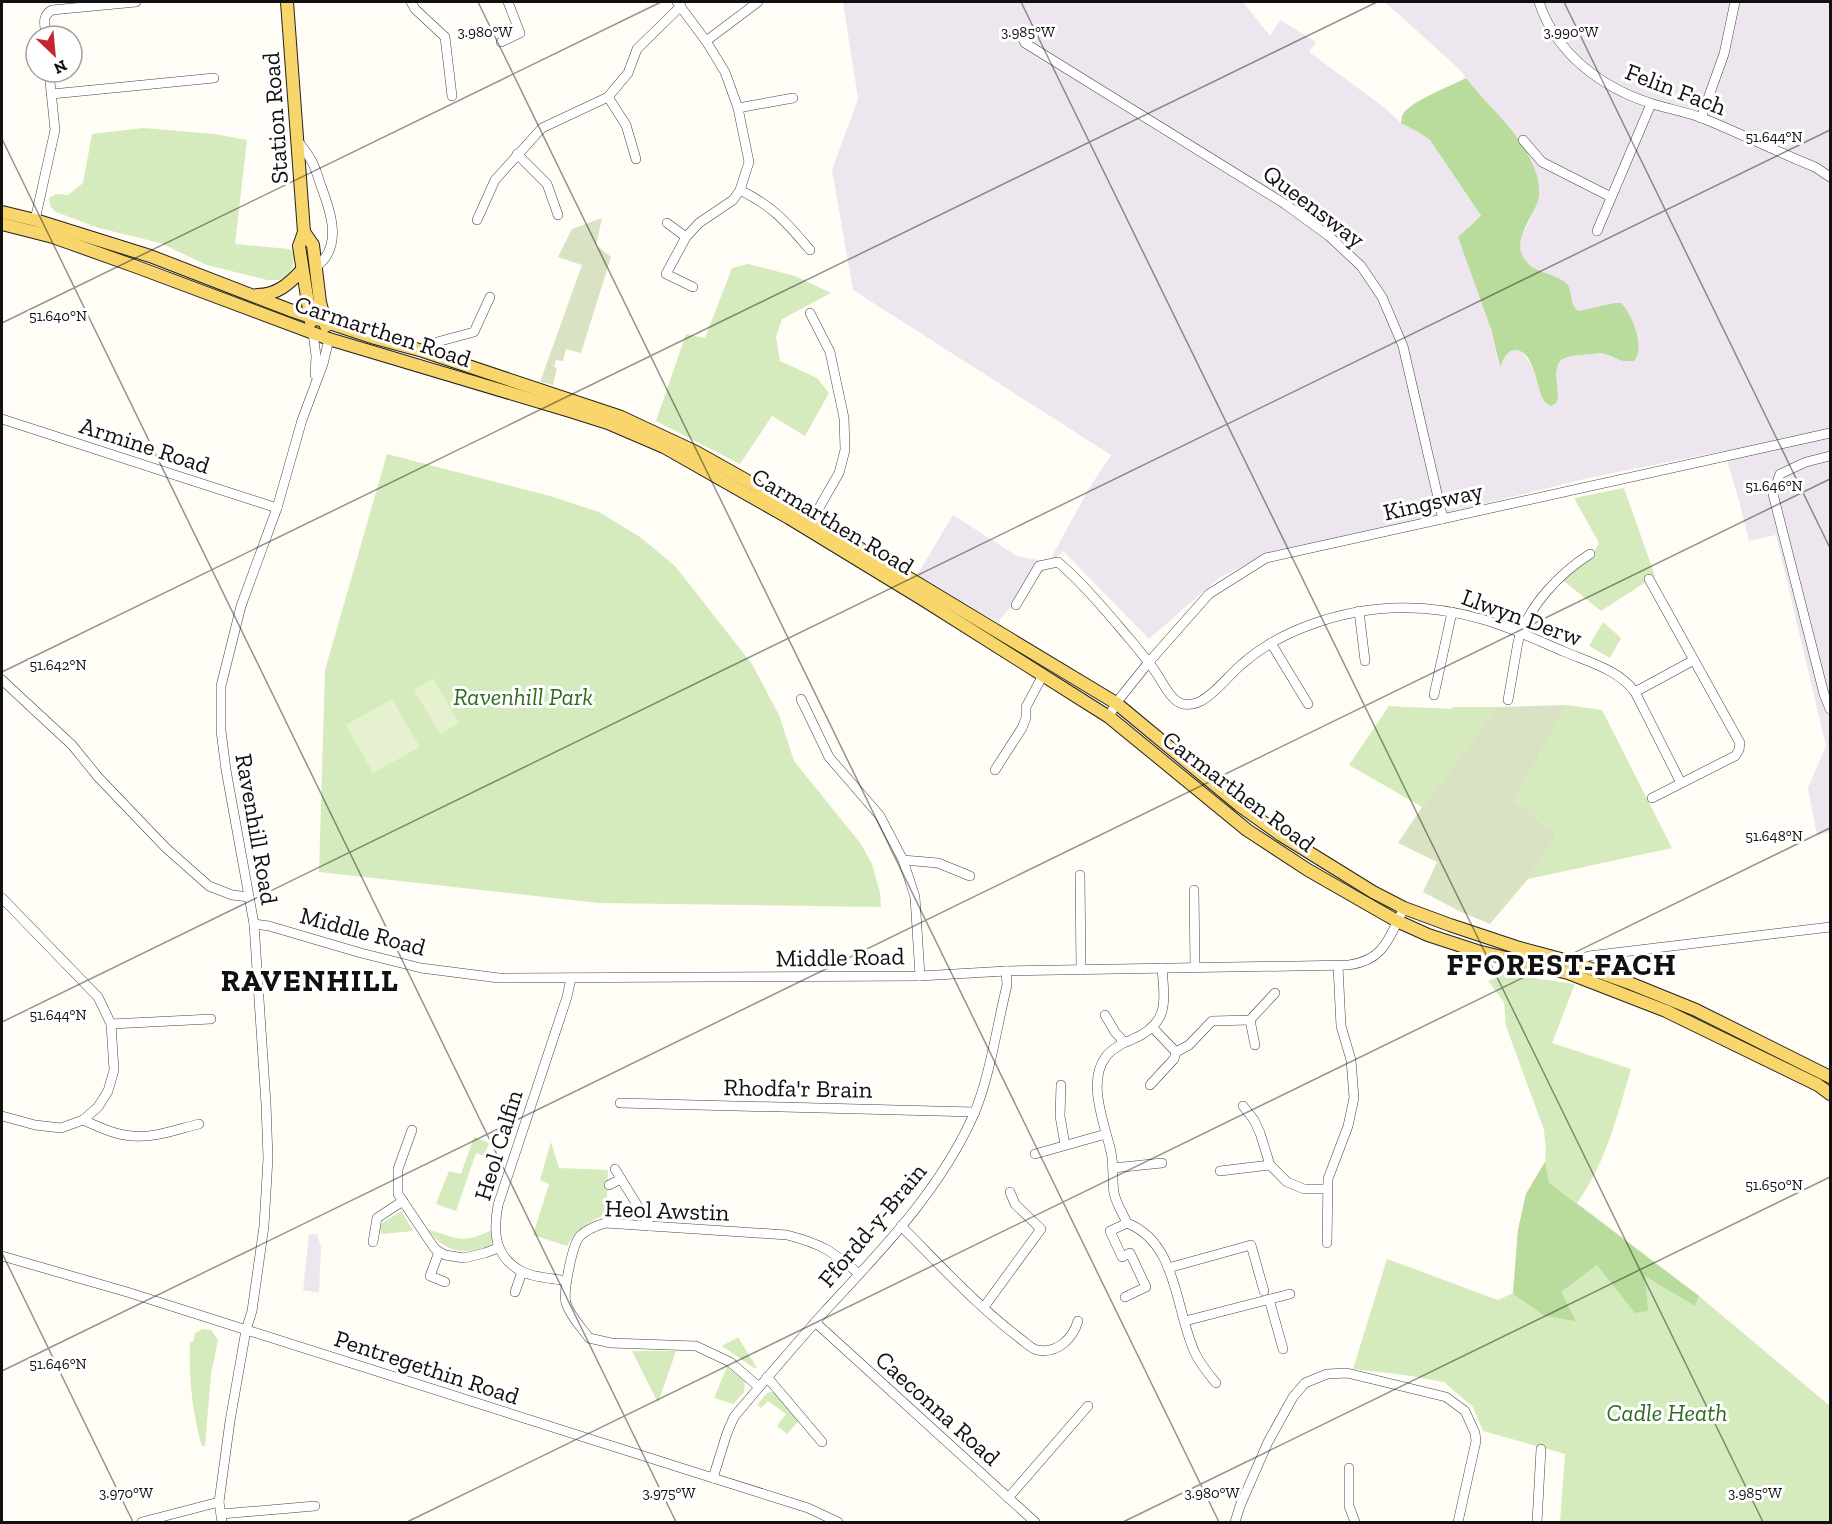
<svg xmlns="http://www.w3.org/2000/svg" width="1832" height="1524" viewBox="0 0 1832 1524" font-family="'Zilla Slab',serif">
	<rect width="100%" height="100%" fill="#fffdf5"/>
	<g fill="#eee6ef">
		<polygon points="843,2 1243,2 1270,36 1280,20 1316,42 1309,52 1385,108 1401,123 1418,132 1430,140 1481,217 1468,227 1499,366 1509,352 1516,350 1522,352 1533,368 1543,400 1557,400 1556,374 1558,364 1562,359 1571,356 1602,353 1612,358 1638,355 1638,340 1614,303 1579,311 1576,310 1572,306 1569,289 1527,263 1520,253 1519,242 1534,211 1539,195 1538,182 1486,101 1480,97 1459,69 1385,2 1830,2 1830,832 1817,835 1808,788 1826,746 1776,535 1749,541 1738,497 1724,451 1588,478 1423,519 1268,553 1219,578 1149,639 1063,551 997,622 917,575 953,515 1017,556 1049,562 1088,490 1111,455 853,290 832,170 858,99"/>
		<polygon points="309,1234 317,1234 321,1247 319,1293 303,1290"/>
	</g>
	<g fill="#d5ebbd">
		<polygon points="143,128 214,134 247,140 235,244 289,249 294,252 293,267 289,274 280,280 267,280 207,265 160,243 99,228 56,212 50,206 49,198 56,194 68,195 83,183 92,134"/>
		<polygon points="748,264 795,276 831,293 782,319 776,337 780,361 817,378 829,393 805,436 772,416 740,464 656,421 686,334 705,338 732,268"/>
		<polygon points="387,454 550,496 599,512 640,537 675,566 752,664 779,715 794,761 861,844 872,864 880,893 881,907 598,903 319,872 325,670"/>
		<polygon points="1624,488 1655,576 1601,611 1560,578 1594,552 1599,543 1574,498"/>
		<polygon points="1603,622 1621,638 1610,658 1589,646"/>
		<polygon points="1567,705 1602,710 1672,848 1528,879 1557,834 1515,801"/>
		<path d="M 1389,706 C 1410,708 1430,707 1451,709 L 1454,707 L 1497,707 L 1422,807 L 1349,765 Z"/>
		<path d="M 1505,974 L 1575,984 L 1552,1043 L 1631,1069 C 1617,1116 1606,1163 1577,1203 L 1699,1296 L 1830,1406 L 1830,1522 L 1560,1522 L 1565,1454 L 1483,1431 L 1473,1407 L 1444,1382 L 1405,1375 L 1353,1369 L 1387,1259 L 1498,1300 L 1513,1293 L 1518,1230 L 1526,1194 L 1545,1162 L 1546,1150 L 1544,1130 L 1506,1026 L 1504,1002 L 1488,981 Z"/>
		<polygon points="474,1137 489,1143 484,1156 476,1153 456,1211 436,1204 449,1171 461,1174"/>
		<path d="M 551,1142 L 559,1168 L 608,1170 L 606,1214 C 589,1222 576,1229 567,1246 L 533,1235 L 549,1184 L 540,1180 Z"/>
		<polygon points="401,1211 413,1231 382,1234 380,1230 381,1224"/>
		<path d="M 427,1229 C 457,1238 461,1245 492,1230 L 493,1239 L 490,1246 C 461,1256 446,1252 427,1229 Z"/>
		<path d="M 202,1329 L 211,1330 L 218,1340 L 211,1374 L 205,1446 L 202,1446 C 193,1417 188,1373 190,1342 L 193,1342 L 195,1333 Z"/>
		<polygon points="738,1337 757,1368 754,1368 722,1346"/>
		<polygon points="632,1351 676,1351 658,1403"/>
		<polygon points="727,1367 745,1381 744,1392 733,1404 714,1398"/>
		<polygon points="777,1391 799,1421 787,1434 777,1426 786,1414 768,1401 761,1408 757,1405 767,1393"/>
	</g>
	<g fill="#b9dc9c">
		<path d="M 1466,78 C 1489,108 1521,132 1535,170 C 1538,178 1540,188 1539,197 C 1534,219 1509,240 1526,261 C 1535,273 1554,273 1566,283 C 1574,291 1568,305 1579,311 L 1614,303 L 1621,303 C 1632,314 1646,348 1634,361 L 1623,361 L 1602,353 L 1571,356 L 1562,359 L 1558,364 L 1556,374 L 1558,397 L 1556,403 L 1551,406 C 1548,404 1545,403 1543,399 C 1537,388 1534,350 1515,350 C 1506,351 1503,361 1500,367 L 1491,329 L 1458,237 L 1481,216 L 1430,140 L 1418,132 L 1401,123 C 1401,122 1402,115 1403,114 C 1411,101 1451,86 1466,78 Z"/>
		<polygon points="1545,1162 1549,1183 1699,1296 1695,1306 1645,1276 1648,1311 1635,1313 1597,1265 1561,1292 1576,1321 1545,1316 1513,1294 1518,1230 1526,1194"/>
	</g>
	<g fill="#d9e3c4">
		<polygon points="602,218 596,245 611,257 581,353 566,349 563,361 556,360 554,367 557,368 553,385 540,382 582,265 558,257 572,229"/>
		<polygon points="1567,705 1515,801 1557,834 1528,879 1490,924 1459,911 1423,892 1437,862 1398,843 1422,807 1497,707"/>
	</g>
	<g fill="#e6f2cf">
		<polygon points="433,678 459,723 440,734 414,690"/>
		<polygon points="392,699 420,747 373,773 346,725"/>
	</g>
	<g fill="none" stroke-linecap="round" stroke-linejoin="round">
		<g stroke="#444" stroke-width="10">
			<g id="minor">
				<polyline points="411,2 415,9 445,37 452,96"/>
				<polyline points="677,2 706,41 725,72 738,108 749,162 740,190 733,200 699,223 686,237 666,274 693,287"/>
				<path d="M 1539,2 C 1556,54 1602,88 1653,104 C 1669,109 1686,112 1702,118 C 1740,133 1777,152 1815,167 L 1830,177"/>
				<polyline points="1023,31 1022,37 1025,43 1285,204 1329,236 1361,266 1382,297 1403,346 1443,519"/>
				<path d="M 46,36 C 45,26 41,16 52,10 L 136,2"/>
				<polyline points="706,41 758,2"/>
				<polyline points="501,42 520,33 508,2"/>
				<polyline points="52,94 214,78"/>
				<polyline points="608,97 626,125 636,159"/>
				<polyline points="738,108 793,98"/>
				<polyline points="1701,118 1724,54 1735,2"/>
				<polyline points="1523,140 1542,162 1611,197"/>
				<path d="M 298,141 C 302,147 308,154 311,160 C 316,168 318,178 321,186 C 331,212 343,247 316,267"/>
				<polyline points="517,154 547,184 558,215"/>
				<path d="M 740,190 C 774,207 786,222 810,250"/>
				<polyline points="35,220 55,130 49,72"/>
				<polyline points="477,220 495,180 542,128 608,97 628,73 637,49 681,6"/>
				<polyline points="667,223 686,237"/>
				<polyline points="1597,231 1651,104"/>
				<polyline points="810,313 830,352 844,418 845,450 839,473 812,520"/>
				<polyline points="313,333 316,356 315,375"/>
				<polyline points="423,351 437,342 474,332 490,297"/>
				<polyline points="2,419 277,508"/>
				<polyline points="1830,456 1806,462 1780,474 1773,494 1824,694 1830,709"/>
				<polyline points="1649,579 1740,743 1739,750 1735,756 1652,798"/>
				<path d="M 1016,605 L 1039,566 L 1058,562 C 1080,581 1098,602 1117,624 C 1131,641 1145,656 1157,674 C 1163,683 1171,701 1183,704 C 1188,705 1196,704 1201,701 C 1216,693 1228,676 1241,665 C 1260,648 1283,635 1307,626 C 1365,604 1425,602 1485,620 C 1512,628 1539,641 1565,652 C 1589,662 1619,670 1635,692 L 1681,783"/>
				<polyline points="1359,611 1365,661"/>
				<polyline points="1271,643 1308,704"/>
				<polyline points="2,680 72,745 98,777 166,848 209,886 232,895 249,897"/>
				<polyline points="1635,692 1694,660"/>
				<polyline points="1434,695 1452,612"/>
				<polyline points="801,699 829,757 880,816 903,860 915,897 920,976"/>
				<path d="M 1508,700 L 1518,642 C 1528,606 1560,573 1590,554"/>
				<polyline points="1109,717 1116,703 1149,662 1209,594 1266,558 1830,433"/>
				<polyline points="995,770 1022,728 1026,718 1026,707 1043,675"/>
				<polyline points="903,860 938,863 970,876"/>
				<polyline points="1080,875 1081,970"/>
				<polyline points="1194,890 1195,967"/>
				<polyline points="2,898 98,997 111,1024 114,1070 108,1091 98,1107 83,1120 61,1128 35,1125 2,1116"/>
				<path d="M 254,924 L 269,926 L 361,953 L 421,968 L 499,978 L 920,976 L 1006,971 L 1349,965 C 1385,960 1389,937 1404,908"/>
				<polyline points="1571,965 1572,962 1589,956 1830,927"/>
				<path d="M 1162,968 C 1165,1004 1169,1024 1131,1040 C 1122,1043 1110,1050 1105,1058 C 1087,1083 1105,1125 1111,1152 C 1114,1165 1112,1180 1114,1193 C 1116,1203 1123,1214 1127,1223 C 1178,1243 1175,1310 1195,1353 C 1200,1364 1208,1373 1216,1383"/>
				<polyline points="1105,1015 1115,1032 1124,1042"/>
				<polyline points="1250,1020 1255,1045"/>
				<polyline points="111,1024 211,1019"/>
				<polyline points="1153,1028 1176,1052"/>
				<polyline points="1176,1052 1189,1045 1212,1021 1250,1020 1275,993"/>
				<polyline points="1061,1085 1060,1116 1065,1145"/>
				<polyline points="1150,1085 1174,1059 1176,1052"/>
				<polyline points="620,1103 975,1112"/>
				<polyline points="1243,1106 1254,1120 1260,1133 1270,1165 1287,1182 1304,1189 1327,1189"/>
				<path d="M 83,1120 C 99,1127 115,1135 133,1136 C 155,1138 178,1129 199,1124"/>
				<polyline points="412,1130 398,1169 398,1194 435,1249 445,1255 464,1258 485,1253 498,1248"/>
				<polyline points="1035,1154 1106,1134"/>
				<polyline points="1113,1168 1162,1163"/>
				<polyline points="615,1169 650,1226"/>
				<polyline points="1220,1171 1270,1165"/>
				<polyline points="609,1185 621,1179"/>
				<path d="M 901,1226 C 940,1265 978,1307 1022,1340 C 1027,1344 1032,1349 1037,1350 C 1058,1354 1073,1338 1078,1321"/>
				<polyline points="373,1242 377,1218 403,1201"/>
				<polyline points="1327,1243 1328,1179 1348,1126 1354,1098 1351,1060 1341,1026 1338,966"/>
				<polyline points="439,1252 430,1276 445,1282"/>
				<polyline points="2,1256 127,1292 713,1478 808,1508 838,1522"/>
				<polyline points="1168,1268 1251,1245 1264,1291"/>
				<path d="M 567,1281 C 553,1278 533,1278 521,1271 C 494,1256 493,1232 498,1205 L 567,997 L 571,978"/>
				<polyline points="515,1292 522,1272"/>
				<polyline points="1125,1297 1146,1287 1130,1253 1122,1257 1110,1231 1127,1223"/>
				<polyline points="1269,1299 1283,1349"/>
				<polyline points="984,1307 1041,1229 1015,1204 1010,1192"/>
				<polyline points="1185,1321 1290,1294"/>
				<polyline points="815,1322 1035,1522"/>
				<polyline points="767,1377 822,1442"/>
				<path d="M 759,1387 L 730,1362 L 696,1346 L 611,1343 L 589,1338 C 581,1327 570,1316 566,1303 C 563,1292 572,1245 580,1236 C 587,1229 596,1226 605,1223 L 787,1235 C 822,1244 832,1251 859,1274"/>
				<polyline points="1349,1468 1349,1506 1355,1522"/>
				<path d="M 713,1478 L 727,1433 L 734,1417 C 764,1381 795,1345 826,1310 C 882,1250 941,1189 974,1114 C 990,1076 997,1026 1007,985 L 1006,971"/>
				<polyline points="1008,1498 1088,1406"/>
				<polyline points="221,1514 315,1506"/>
				<polyline points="142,1522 219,1502"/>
				<polyline points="222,1522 219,1502 230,1421 246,1330 252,1311 264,1226 268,1158 266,1104 254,924 226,770 221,731 221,686 241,606 277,508 302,420 323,364 329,339"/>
				<polyline points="1235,1522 1240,1506 1268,1442 1293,1397 1305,1383 1327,1374 1347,1373 1446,1397 1465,1411 1475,1433 1476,1441 1458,1522"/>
				<polyline points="1537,1522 1541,1449"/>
			</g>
		</g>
		<g stroke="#222" stroke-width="14">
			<g id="major">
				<polyline points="287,2 304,232 299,246 311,322"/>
				<polyline points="2,212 35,220 150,256 290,310 375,338 423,351 621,417 696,452 753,484 1116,703 1239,805 1281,835 1373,892 1404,908 1450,925 1516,947 1572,962 1627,982 1696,1010 1830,1077"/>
				<polyline points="2,224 53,237 137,267 329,339 570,411 608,423 664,447 789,518 922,599 1109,717 1247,830 1308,870 1397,921 1428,935 1477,951 1568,973 1635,999 1666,1011 1818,1085 1830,1094"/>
				<polyline points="304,232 313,245 320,302 326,326"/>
				<path d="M 257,295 C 277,295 289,284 302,270"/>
			</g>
		</g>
		<use href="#minor" stroke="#fff" stroke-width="9"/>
		<use href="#major" stroke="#f9d66b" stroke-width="12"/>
	</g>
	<path fill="none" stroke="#111" stroke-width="1.5" stroke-opacity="0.45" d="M 478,2 L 1219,1522M 1021,2 L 1763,1522M 1564,2 L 1830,548M 2,139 L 676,1522M 2,323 L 661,2M 2,672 L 1377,2M 2,1022 L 1830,130M 2,1253 L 133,1522M 2,1371 L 1830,479M 407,1522 L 1830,828M 1123,1522 L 1830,1177"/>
	<g text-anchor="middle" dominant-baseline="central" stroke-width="6" stroke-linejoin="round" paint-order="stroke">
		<g font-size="24" fill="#111" stroke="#fff">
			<text transform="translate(1676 89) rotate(21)">Felin Fach</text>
			<text transform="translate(275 118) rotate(-94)">Station Road</text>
			<text transform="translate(1314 206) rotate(37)">Queensway</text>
			<text transform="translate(383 331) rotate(18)">Carmarthen Road</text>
			<text transform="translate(145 445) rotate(18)">Armine Road</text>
			<text transform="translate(1433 501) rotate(-13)">Kingsway</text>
			<text transform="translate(833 521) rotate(31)">Carmarthen Road</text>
			<text transform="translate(1522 617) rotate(20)">Llwyn Derw</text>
			<text transform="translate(1239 791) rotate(37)">Carmarthen Road</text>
			<text transform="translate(257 829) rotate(80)">Ravenhill Road</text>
			<text transform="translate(363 931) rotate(15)">Middle Road</text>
			<text transform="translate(840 957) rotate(-1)">Middle Road</text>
			<text transform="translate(798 1088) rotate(1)">Rhodfa'r Brain</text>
			<text transform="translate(498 1145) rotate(-73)">Heol Calfin</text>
			<text transform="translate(667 1210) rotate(2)">Heol Awstin</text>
			<text transform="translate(872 1225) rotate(-50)">Ffordd-y-Brain</text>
			<text transform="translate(427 1367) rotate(18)">Pentregethin Road</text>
			<text transform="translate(938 1408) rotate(42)">Caeconna Road</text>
		</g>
		<g font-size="24" font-style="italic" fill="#2f6b1f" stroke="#fff">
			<text x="523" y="696">Ravenhill Park</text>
			<text x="1667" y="1412">Cadle Heath</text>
		</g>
		<g font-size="30" font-weight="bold" letter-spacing="1.5" fill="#111" stroke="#fff">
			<text x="1562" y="965">FFOREST-FACH</text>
			<text x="310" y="981">RAVENHILL</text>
		</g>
	</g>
	<g font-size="15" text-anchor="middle" fill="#111" stroke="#fff" stroke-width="6" stroke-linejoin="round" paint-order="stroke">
		<text x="485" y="37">3.980°W</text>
		<text x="1028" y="37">3.985°W</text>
		<text x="1571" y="37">3.990°W</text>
		<text x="1774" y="142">51.644°N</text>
		<text x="58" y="321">51.640°N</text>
		<text x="1774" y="491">51.646°N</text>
		<text x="58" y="670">51.642°N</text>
		<text x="1774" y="841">51.648°N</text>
		<text x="58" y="1020">51.644°N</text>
		<text x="1774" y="1190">51.650°N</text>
		<text x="58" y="1369">51.646°N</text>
		<text x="126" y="1498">3.970°W</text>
		<text x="669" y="1498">3.975°W</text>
		<text x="1212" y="1498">3.980°W</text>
		<text x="1755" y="1498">3.985°W</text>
	</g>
	<rect width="1832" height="1524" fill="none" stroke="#111111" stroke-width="6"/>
	<g transform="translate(54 54) rotate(154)"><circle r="28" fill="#ffffff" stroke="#a0a0a0" stroke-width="1.5"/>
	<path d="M0-4.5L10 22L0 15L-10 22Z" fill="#c4262e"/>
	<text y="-9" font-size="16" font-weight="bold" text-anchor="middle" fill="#111111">N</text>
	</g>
</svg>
